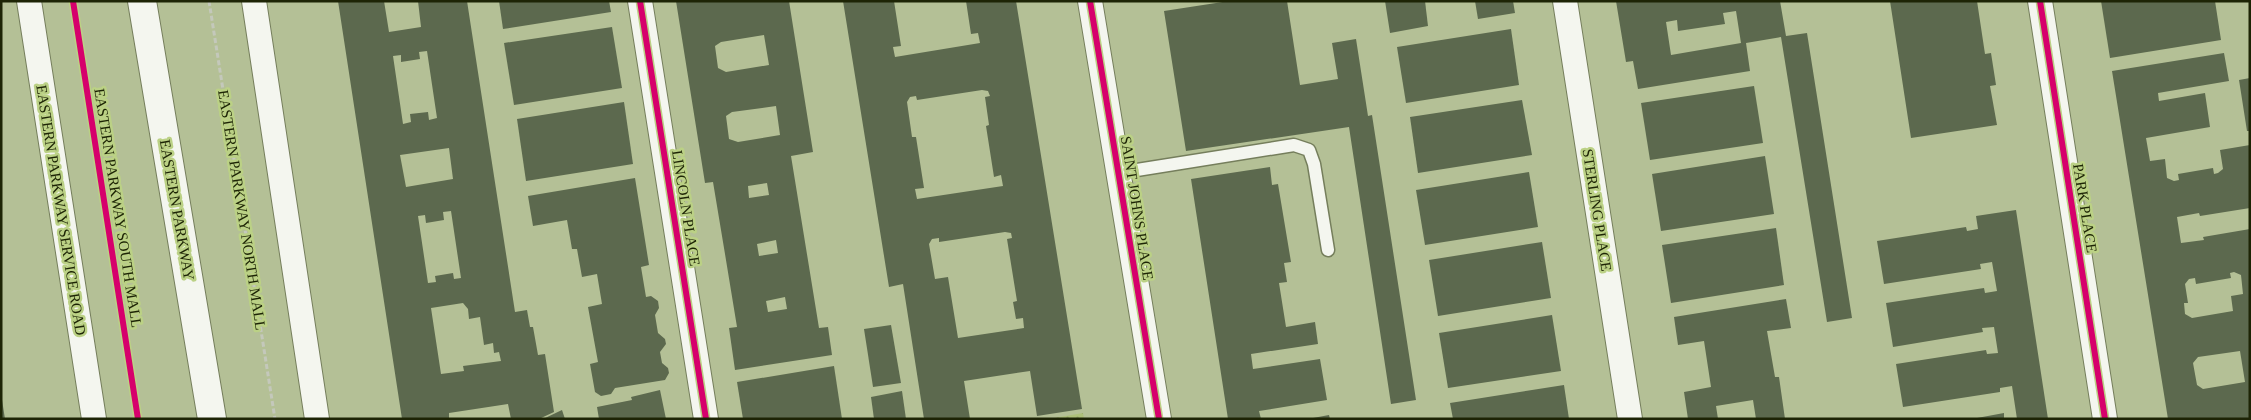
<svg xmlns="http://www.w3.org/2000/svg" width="2251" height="420" viewBox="0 0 2251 420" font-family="'Times New Roman',serif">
	<defs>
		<pattern id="park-dots" width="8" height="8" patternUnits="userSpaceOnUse" patternTransform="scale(1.25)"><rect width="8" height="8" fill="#adc07a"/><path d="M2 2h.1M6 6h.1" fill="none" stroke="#94a568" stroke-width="1.8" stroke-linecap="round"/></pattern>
	</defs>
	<rect width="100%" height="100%" fill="#b4c096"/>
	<polygon fill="url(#park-dots)" points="1083,413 1084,419 1048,419"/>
	<g fill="#5c694e" fill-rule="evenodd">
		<path d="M 338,1 L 384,1 L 389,32 L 421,27 L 418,1 L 467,1 L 515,312 L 527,310 L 530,327 L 533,327 L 538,355 L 545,354 L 554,412 L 539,419 L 511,419 L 508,404 L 449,413 L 449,419 L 402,419 ZM 427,51 L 437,118 L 429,120 L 428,112 L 410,114 L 411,122 L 403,124 L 393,56 L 401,55 L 401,62 L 420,59 L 419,52 ZM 449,148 L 453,179 L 406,187 L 400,155 ZM 451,211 L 461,278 L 454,279 L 453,273 L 435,276 L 436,282 L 428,283 L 418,216 L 425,215 L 426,223 L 444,220 L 443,212 ZM 463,303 L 468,309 L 469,319 L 480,317 L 484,345 L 493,343 L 494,353 L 499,352 L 501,361 L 463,366 L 464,371 L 441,374 L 431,308 Z"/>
		<polygon points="499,1 609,1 611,12 503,29"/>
		<path d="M 676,1 L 789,1 L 813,152 L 791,156 L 819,328 L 828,327 L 832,355 L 735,370 L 729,328 L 737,327 L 725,254 L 713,182 L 705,183 ZM 764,35 L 769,65 L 726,72 L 718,68 L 715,46 L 721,42 ZM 776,106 L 780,135 L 738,142 L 729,139 L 726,116 L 732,112 ZM 767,183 L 769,195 L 749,198 L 748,186 ZM 776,240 L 778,253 L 759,256 L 757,244 ZM 785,297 L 787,309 L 768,312 L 766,301 Z"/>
		<path d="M 843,1 L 894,1 L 901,46 L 893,47 L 895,57 L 980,43 L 978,33 L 971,34 L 966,1 L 1016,1 L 1082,409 L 1037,416 L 1030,371 L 964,381 L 970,419 L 924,419 L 903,284 L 889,287 ZM 982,90 L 988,91 L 990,96 L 985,97 L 989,125 L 986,126 L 994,177 L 1001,175 L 1003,186 L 917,199 L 915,189 L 924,188 L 916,137 L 912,137 L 907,102 L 910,97 L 916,96 L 917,100 ZM 1005,232 L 1011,233 L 1012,238 L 1007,239 L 1017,301 L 1013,302 L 1016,319 L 1023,318 L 1024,328 L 958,338 L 948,277 L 935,279 L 929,244 L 932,239 L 939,238 L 939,242 Z"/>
		<polygon points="1229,1 1287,1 1300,85 1338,79 1332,43 1356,39 1368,116 1372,115 1416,400 1391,404 1349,127 1186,151 1164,11"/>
		<polygon points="1385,1 1425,1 1428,26 1390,33"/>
		<polygon points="1475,1 1513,1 1515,13 1478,19"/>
		<path d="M 1616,1 L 1780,1 L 1786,36 L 1807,33 L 1852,318 L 1827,322 L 1781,37 L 1746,43 L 1750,71 L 1638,89 L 1633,61 L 1626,62 ZM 1736,11 L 1741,43 L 1671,55 L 1666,22 L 1677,20 L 1678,31 L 1725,24 L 1723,13 Z"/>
		<polygon points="1890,1 1977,1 1985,54 1991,53 1996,85 1990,86 1997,125 1911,138"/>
		<polygon points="2101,1 2215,1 2221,40 2110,58"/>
		<polygon points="612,27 622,88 514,105 504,43"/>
		<polygon points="1511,29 1519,85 1406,103 1397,47"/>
		<path d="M 2224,53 L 2229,81 L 2158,93 L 2159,101 L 2205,93 L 2210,127 L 2146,138 L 2150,161 L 2165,159 L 2167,178 L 2174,181 L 2179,180 L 2178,174 L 2213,168 L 2214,174 L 2218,173 L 2223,169 L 2220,150 L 2250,145 L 2250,208 L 2200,216 L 2199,213 L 2177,217 L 2181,243 L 2204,240 L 2203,237 L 2250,229 L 2250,419 L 2168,419 L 2112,71 ZM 2234,272 L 2241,275 L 2243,294 L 2231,296 L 2233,311 L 2192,318 L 2185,314 L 2184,303 L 2188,303 L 2185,284 L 2189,279 L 2195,278 L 2196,284 L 2231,278 L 2230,273 ZM 2240,351 L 2245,382 L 2203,389 L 2197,385 L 2193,363 L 2198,357 Z"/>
		<polygon points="2250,78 2250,131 2247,131 2239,80"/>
		<polygon points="1754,86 1763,143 1650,160 1641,103"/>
		<polygon points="1522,100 1532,155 1418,173 1410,117"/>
		<polygon points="624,102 633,164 526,181 517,119"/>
		<polygon points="1765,156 1774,214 1661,231 1652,174"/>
		<polygon points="1270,167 1272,185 1278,184 1291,262 1284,263 1287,282 1279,283 1286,327 1315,322 1318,344 1251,354 1253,369 1320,359 1327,400 1259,411 1261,419 1228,419 1191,179"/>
		<polygon points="1529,172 1538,227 1425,245 1416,190"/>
		<polygon points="635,178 649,265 641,267 646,297 651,296 658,301 659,308 655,315 658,333 665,339 666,344 660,352 662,363 668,368 669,373 665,380 615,388 611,394 601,396 595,392 590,364 598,362 588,307 602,304 597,274 582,277 577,249 572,249 567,220 533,226 528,196"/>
		<polygon points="2016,210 2048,419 2017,419 2012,386 2000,388 2000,392 1903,407 1896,364 1986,350 1987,354 1998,353 1994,327 1982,328 1983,332 1893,347 1886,303 1984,288 1985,293 1997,291 1992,262 1980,264 1981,269 1884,284 1877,241 1966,227 1967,231 1978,229 1976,216"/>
		<polygon points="1776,228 1784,285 1671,303 1662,245"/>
		<polygon points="1542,242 1551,298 1438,316 1429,260"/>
		<polygon points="1786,299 1791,328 1767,331 1775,377 1779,377 1785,419 1756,419 1753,400 1716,406 1718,419 1688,419 1684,392 1711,387 1704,341 1678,345 1674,317"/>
		<polygon points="1552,315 1561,371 1448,388 1439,333"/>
		<polygon points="891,325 901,383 873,387 864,329"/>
		<polygon points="834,366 842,419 743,419 737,382"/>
		<polygon points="1564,385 1569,419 1453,419 1450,403"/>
		<polygon points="660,390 666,419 599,419 597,407 632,400 631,397"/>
		<polygon points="902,391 906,419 874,419 871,397"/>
		<polygon points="1,400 2,400 5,419 1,419"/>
		<polygon points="562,410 565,419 543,419"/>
		<polygon points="2004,413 2004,419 1977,419 1977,418"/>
		<polygon points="1329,415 1330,419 1313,419 1313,418"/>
	</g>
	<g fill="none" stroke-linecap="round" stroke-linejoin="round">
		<g stroke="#757e5c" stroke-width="15">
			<polyline id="service" points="1118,173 1294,145 1309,150 1314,164 1328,250"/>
		</g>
		<g stroke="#757e5c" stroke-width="26">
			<g id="minor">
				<polyline points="29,1 94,419"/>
				<polyline points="254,1 317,419"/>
				<polyline points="640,1 706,419"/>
				<polyline points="1090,1 1159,419"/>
				<polyline points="1565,1 1630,419"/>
				<polyline points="2040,1 2105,419"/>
			</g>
		</g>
		<g stroke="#757e5c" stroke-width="30">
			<polyline id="primary" points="142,1 212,419"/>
		</g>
		<polyline stroke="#c4c8bb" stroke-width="3" stroke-dasharray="5 2.5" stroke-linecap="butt" points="209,1 275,419"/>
		<use href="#service" stroke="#f4f6ef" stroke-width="12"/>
		<use href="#minor" stroke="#f4f6ef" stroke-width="24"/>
		<use href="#primary" stroke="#f4f6ef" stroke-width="28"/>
		<g stroke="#bbd185" stroke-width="9">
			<g id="cycleway">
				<polyline points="73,1 138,419"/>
				<polyline points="640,1 706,419"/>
				<polyline points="1090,1 1159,419"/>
				<polyline points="2040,1 2105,419"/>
			</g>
		</g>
		<use href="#cycleway" stroke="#d6006c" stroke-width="6"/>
	</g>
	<g text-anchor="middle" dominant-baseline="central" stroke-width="5" stroke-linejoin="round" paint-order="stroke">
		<g font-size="15" fill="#1d2405" stroke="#bbd185">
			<text transform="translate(118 208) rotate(81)">EASTERN PARKWAY SOUTH MALL</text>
			<text transform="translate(686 208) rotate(81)">LINCOLN PLACE</text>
			<text transform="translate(1137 208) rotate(81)">SAINT JOHNS PLACE</text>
			<text transform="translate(2085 208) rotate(81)">PARK PLACE</text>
			<text transform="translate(61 210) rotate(81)">EASTERN PARKWAY SERVICE ROAD</text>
			<text transform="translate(177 210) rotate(80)">EASTERN PARKWAY</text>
			<text transform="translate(242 210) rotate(81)">EASTERN PARKWAY NORTH MALL</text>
			<text transform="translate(1597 210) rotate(81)">STERLING PLACE</text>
		</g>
	</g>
	<rect width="2251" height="420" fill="none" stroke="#1d2405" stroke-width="5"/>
</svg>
